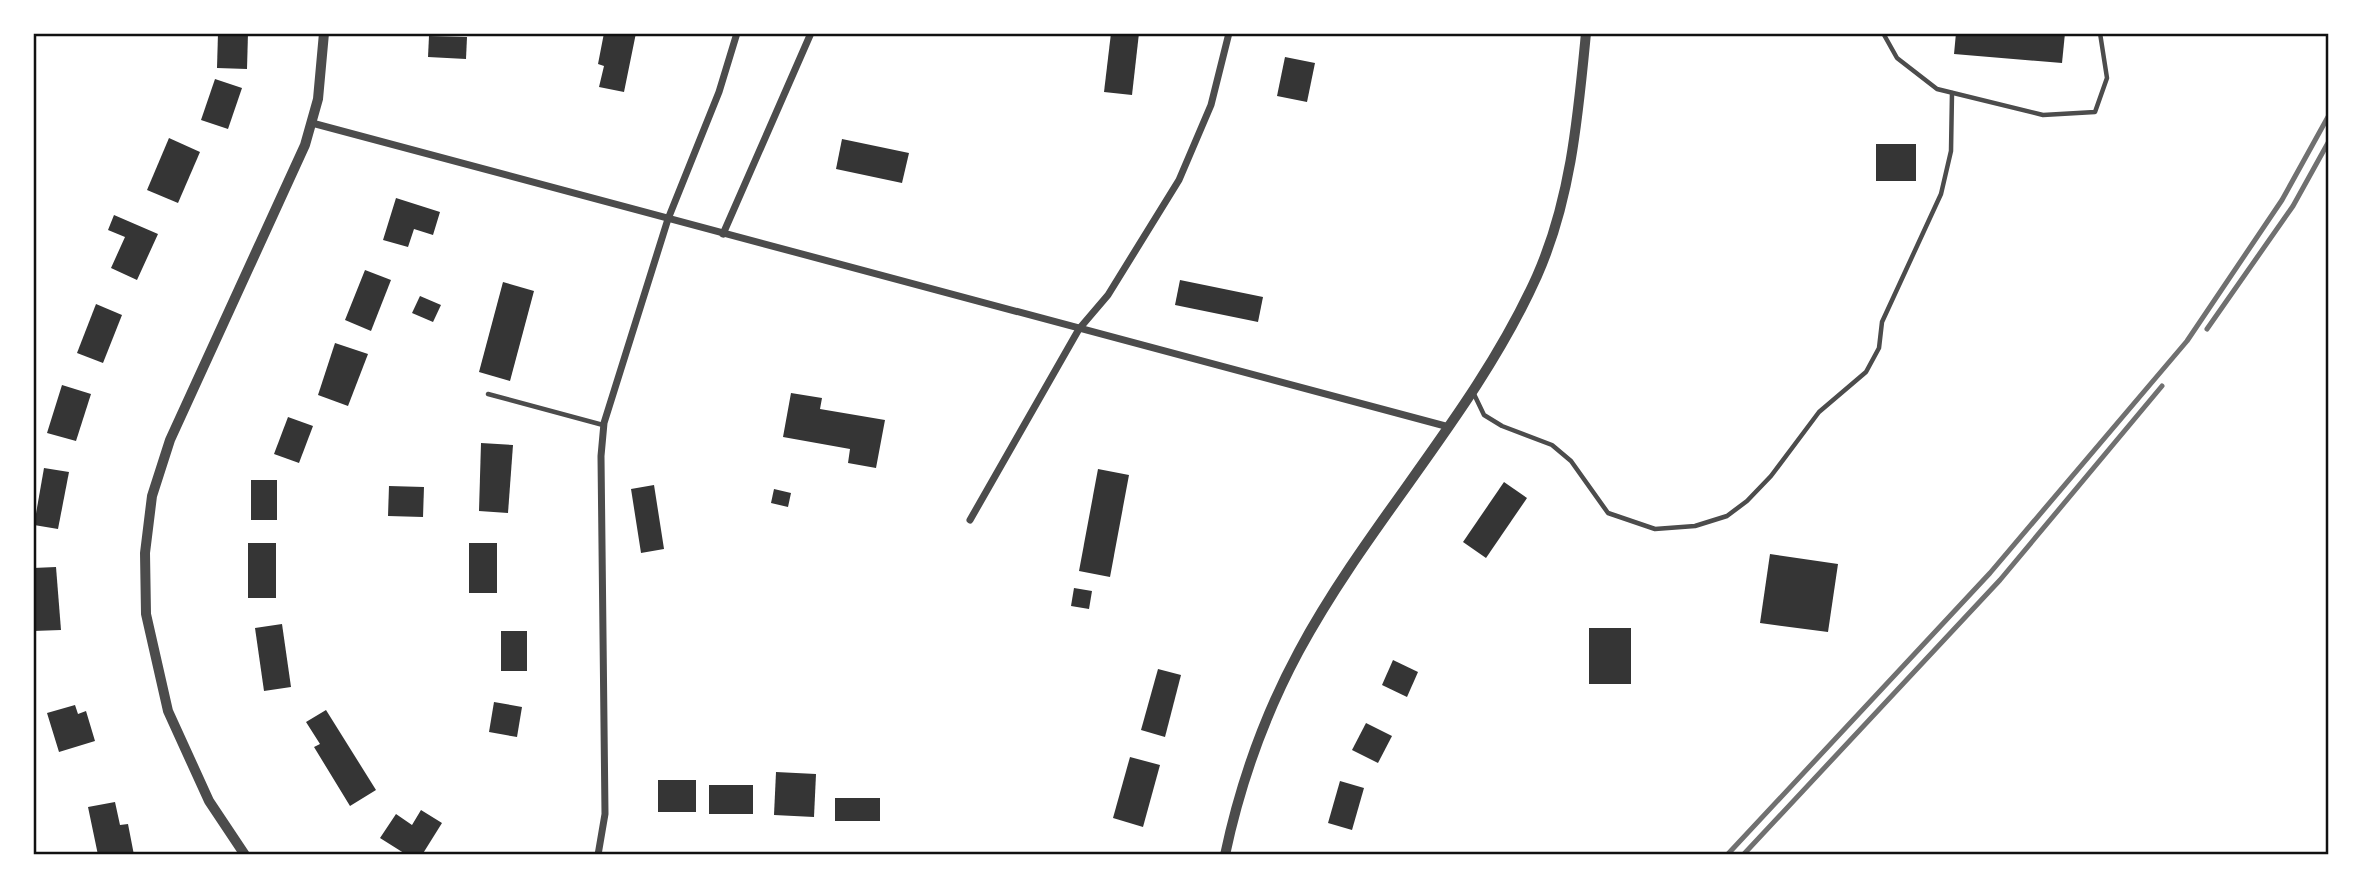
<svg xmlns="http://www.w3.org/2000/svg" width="2362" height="888" viewBox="0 0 2362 888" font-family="Barlow,sans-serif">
	<rect width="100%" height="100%" fill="#fff"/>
	<g fill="#353535">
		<polygon points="218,33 248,33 247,69 217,68"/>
		<polygon points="604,33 636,33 624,92 599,87 604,66 598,64"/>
		<polygon points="1111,33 1139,33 1132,95 1104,92"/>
		<polygon points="1956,33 2065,33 2062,63 1954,54"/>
		<polygon points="429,36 467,37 466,59 428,57"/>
		<polygon points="1285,57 1315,63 1307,102 1277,96"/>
		<polygon points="215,79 242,88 228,129 201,120"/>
		<polygon points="169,138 200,152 178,203 147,190"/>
		<polygon points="842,139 909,153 902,183 836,169"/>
		<rect x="1876" y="144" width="40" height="37"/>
		<polygon points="396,198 440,212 433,235 414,229 408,247 383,240"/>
		<polygon points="114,215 158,234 137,280 111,268 125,237 108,230"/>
		<polygon points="365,270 391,280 371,331 345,320"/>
		<polygon points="1180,280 1263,297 1258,322 1175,305"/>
		<polygon points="503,282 534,291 510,381 479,372"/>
		<polygon points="420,296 441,305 433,322 412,313"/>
		<polygon points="96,304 122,315 103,363 77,353"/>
		<polygon points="335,343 368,354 348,406 318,395"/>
		<polygon points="62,385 91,394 76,441 47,433"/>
		<polygon points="791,393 822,398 820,409 885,420 876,468 848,463 850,449 783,437"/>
		<polygon points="288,417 313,426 299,463 274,454"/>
		<polygon points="481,443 513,445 508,513 479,511"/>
		<polygon points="44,468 69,472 58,529 34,525"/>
		<polygon points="1098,469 1129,475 1110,577 1079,571"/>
		<rect x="251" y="480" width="26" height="40"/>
		<polygon points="1504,482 1527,498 1486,558 1463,542"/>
		<polygon points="654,485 664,549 641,553 631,489"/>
		<polygon points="389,486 424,487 423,517 388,516"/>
		<polygon points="774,489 791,493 788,507 771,503"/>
		<rect x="248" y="543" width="28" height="55"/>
		<rect x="469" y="543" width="28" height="50"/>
		<polygon points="1770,554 1838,564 1828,632 1760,623"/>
		<polygon points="56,567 61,630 33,631 33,568"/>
		<polygon points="1074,588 1092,591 1089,609 1071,606"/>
		<polygon points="282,624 291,687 264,691 255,628"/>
		<rect x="1589" y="628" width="42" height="56"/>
		<rect x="501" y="631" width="26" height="40"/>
		<polygon points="1393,660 1418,672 1407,697 1382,685"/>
		<polygon points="1158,669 1181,675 1165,737 1141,730"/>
		<polygon points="494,702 522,707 517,737 489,732"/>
		<polygon points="75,705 78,714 86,711 95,741 59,752 47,713"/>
		<polygon points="326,710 376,790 350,806 314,747 320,744 306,722"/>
		<polygon points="1366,723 1392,736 1378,763 1352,750"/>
		<polygon points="1130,757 1160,765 1143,827 1113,818"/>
		<polygon points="776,772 816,774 814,817 774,815"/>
		<rect x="658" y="780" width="38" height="32"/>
		<polygon points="1340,781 1364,788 1352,830 1328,823"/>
		<rect x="709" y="785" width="44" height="29"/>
		<rect x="835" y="798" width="45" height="23"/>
		<polygon points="115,802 120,825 128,824 134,855 98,855 88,807"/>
		<polygon points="421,810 442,823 422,855 407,855 380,838 396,814 412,825"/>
	</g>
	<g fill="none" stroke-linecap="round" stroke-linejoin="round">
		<g stroke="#4c4c4c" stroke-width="4.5">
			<polyline points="1883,33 1897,58 1937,89 2043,115 2095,112 2107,78 2100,33"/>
			<polyline points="1473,392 1484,415 1502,426 1552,445 1571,461 1608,513 1655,529 1695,526 1727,516 1747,501 1771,476 1819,412 1866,372 1879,348 1882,322 1941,194 1951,151 1952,93"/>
			<polyline points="488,394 603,425"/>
		</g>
		<g stroke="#4c4c4c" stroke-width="7">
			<polyline points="312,123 1449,427"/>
			<polyline points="723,234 811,33"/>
			<polyline points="970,520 1079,329 1108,295 1179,180 1211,105 1229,33"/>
			<polyline points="598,855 605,814 601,456 604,423 668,219 719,92 737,33"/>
		</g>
		<g stroke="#4c4c4c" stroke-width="10">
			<polyline points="245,855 209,801 168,711 146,614 145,553 152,496 170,440 305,145 318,99 324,33"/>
			<path d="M 1225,855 C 1240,784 1264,716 1299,651 C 1369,521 1476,412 1537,276 C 1571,199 1578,116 1586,33"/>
		</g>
		<g stroke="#707070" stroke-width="5">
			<polyline points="2207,329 2293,206 2329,141"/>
			<polyline points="1727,855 1990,573 2187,341 2282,200 2329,115"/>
			<polyline points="1743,855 2000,580 2162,386"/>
		</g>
	</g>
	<rect width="2362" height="888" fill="none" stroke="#ffffff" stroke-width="70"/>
	<rect x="35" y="35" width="2292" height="818" fill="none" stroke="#111" stroke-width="2.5"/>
</svg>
